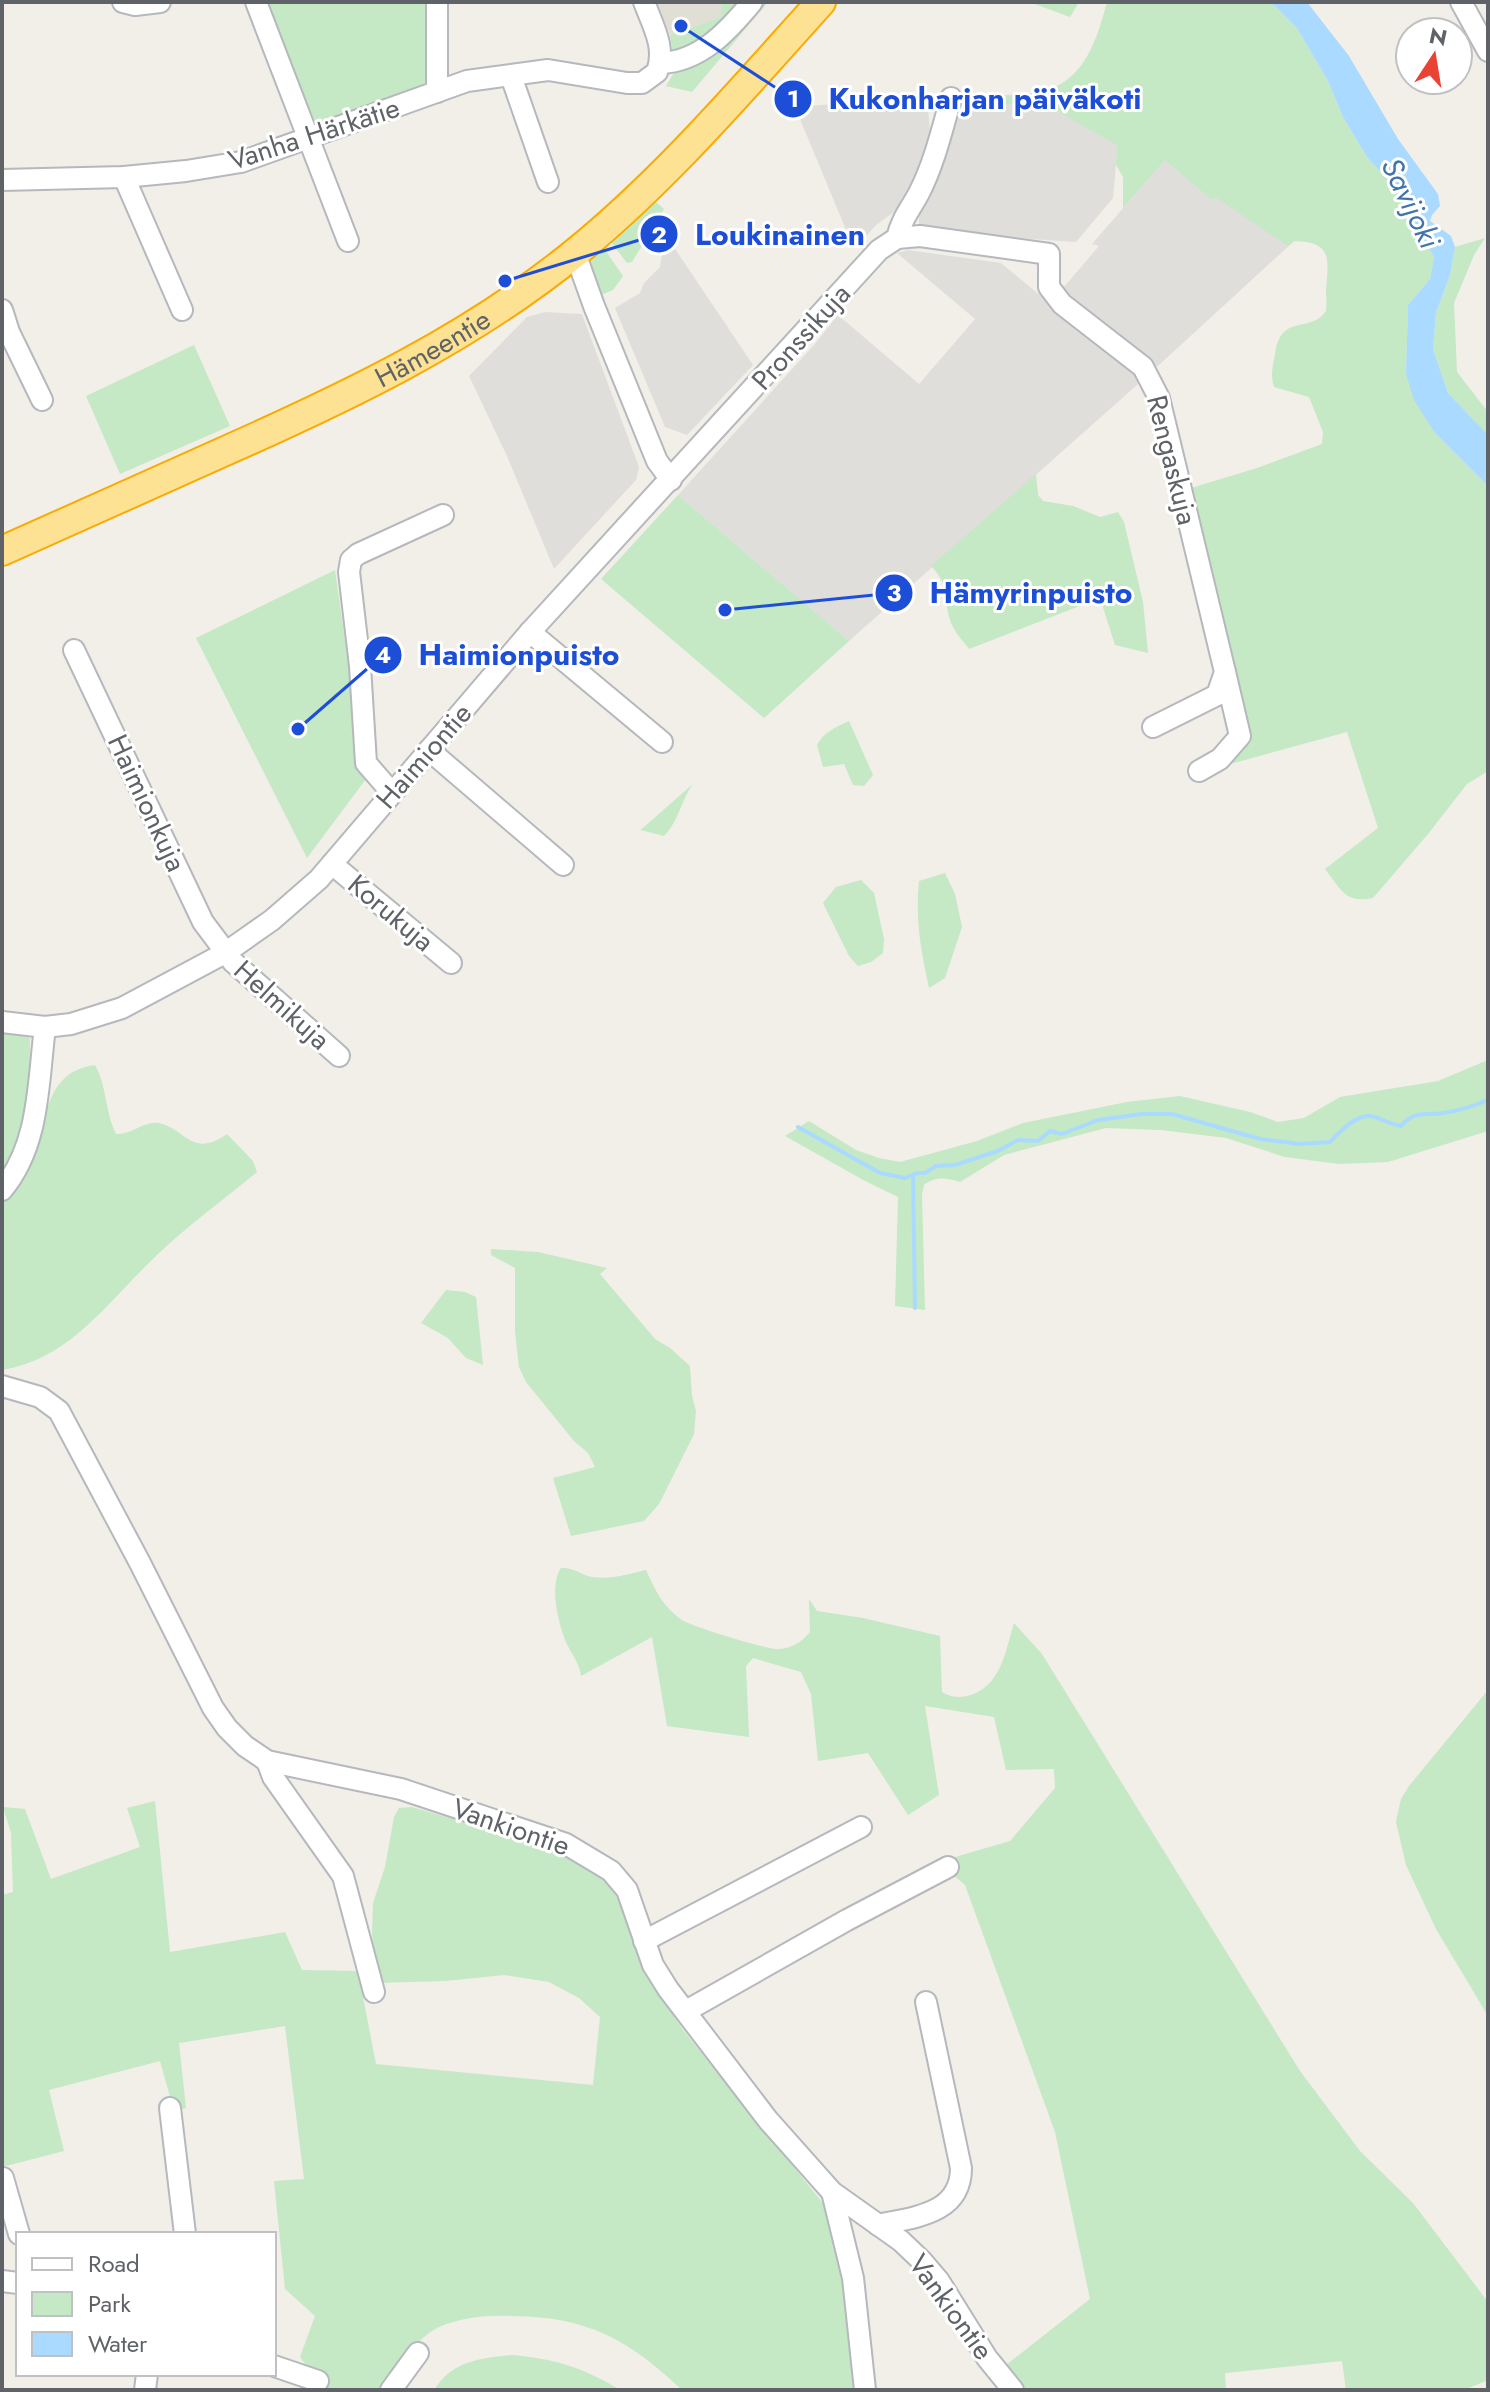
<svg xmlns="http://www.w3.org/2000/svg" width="1490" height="2392" viewBox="0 0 1490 2392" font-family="Jost,sans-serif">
	<rect width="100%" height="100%" fill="#f1efe8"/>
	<g fill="#e0deda">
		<polygon points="1126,54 1113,198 1076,242 939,233 919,228 919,214 940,172 954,117 965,105 1005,95 1054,92"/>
		<polygon points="850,103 928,109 931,142 919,179 897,210 876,225 854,249 795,107"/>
		<polygon points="1189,132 1304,232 1159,365 1149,370 1058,294 1099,246 1092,244"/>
		<polygon points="665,234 753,365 687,435 665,427 615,308 640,293 644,283 660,267"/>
		<polygon points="908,250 1001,263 1139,377 1137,385 849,641 678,495 814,345 838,315 919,384 975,319 897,253"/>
		<polygon points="545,312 582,314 639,467 636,480 554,569 507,456 469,376 527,317"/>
	</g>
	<polygon fill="#e1ded6" points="657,2 721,2 721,17 670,35"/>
	<g fill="#c5e8c5">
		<polygon points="266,2 428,2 428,81 416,89 316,123 264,12"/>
		<polygon points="721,2 768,2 692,92 666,86 675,71 670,35 721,17"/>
		<polygon points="1029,2 1079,2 1070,17"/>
		<path d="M 1107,2 L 1266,2 L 1275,6 L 1297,28 L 1328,81 L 1343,117 L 1367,157 L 1396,189 L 1434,257 L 1430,279 L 1408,305 L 1406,374 L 1435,433 L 1488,486 L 1488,771 L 1467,784 L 1428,834 L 1373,898 C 1345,904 1341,889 1325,869 L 1378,828 L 1347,732 L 1223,766 L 1246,737 L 1248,721 L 1188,489 L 1257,468 L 1322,444 L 1323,432 L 1309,397 L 1274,387 C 1270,374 1273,366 1275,354 C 1281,312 1311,334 1326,311 C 1327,304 1326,298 1326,291 C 1328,260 1334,242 1294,241 L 1288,246 L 1217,198 L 1211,199 L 1165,160 L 1123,208 L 1123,177 L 1116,165 L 1117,145 L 1053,109 L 1007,104 L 953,107 L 964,101 C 988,98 1037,96 1057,86 C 1088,71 1099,32 1107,2 Z"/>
		<polygon points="656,202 664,209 632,262 627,263 608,238"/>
		<polygon points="1485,238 1474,255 1454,303 1457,372 1488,412 1488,435 1448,393 1433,349 1436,313 1450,275 1455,247"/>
		<path d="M 601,244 L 623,276 L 613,290 L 601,295 C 593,272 582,264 601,244 Z"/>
		<polygon points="194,345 230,426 120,474 86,396"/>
		<path d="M 1036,474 L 1038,495 L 1043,501 L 1073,506 L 1100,517 L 1118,512 L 1124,522 L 1143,602 L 1148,653 L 1115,645 L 1100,598 L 969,649 C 964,642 957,635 953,627 C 941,602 953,588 931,566 Z"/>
		<polygon points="678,495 849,641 764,718 601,579"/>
		<polygon points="335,570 354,704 354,753 366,779 307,858 196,638"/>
		<path d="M 849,721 L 873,775 L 864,786 L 853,785 L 844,764 L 823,767 L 817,745 C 824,732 836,727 849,721 Z"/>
		<path d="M 693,784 C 681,800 679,821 664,836 L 641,830 L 636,834 Z"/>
		<path d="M 945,873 L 955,894 L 962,927 L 945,978 L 929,988 C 921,952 915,918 919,881 Z"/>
		<polygon points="861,880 874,893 884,939 883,953 871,962 858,966 849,956 823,903 836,887"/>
		<polygon points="2,1031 30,1038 29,1112 5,1176 2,1163"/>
		<path d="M 1488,1060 L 1488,1131 L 1388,1162 L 1339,1164 L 1285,1157 L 1226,1138 L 1161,1130 L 1106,1128 L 1004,1155 L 960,1182 C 946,1178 936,1176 924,1185 L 922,1195 L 925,1310 L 895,1306 L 898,1197 L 865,1181 L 785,1136 L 809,1121 L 856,1150 L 879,1158 L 900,1162 L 977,1141 L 1023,1123 L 1127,1102 L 1180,1096 L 1250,1112 L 1278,1122 L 1304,1118 L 1340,1097 L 1438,1081 Z"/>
		<path d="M 95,1065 C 107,1086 105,1112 116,1134 C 132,1135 143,1121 158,1123 C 186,1128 191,1159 227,1134 L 253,1161 L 257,1172 C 224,1200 188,1225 157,1255 C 109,1300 71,1359 2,1370 L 2,1203 C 14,1193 23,1183 29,1169 C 48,1130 40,1072 95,1065 Z"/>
		<polygon points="491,1249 538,1252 607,1268 600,1274 655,1339 670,1348 690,1366 692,1396 696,1411 694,1434 659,1504 644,1521 571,1536 553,1478 595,1467 588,1453 574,1441 526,1382 519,1367 515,1332 515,1268 491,1255"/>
		<polygon points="446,1290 465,1292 476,1297 483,1365 466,1358 448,1338 421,1323"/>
		<path d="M 561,1568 C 574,1567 581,1575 592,1577 C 610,1580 629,1574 646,1570 C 655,1590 663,1607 682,1620 C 693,1627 765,1649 778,1649 C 791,1649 802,1642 810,1632 L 809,1599 L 817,1611 L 863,1618 L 940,1636 L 942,1692 C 950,1697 958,1698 967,1696 C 1001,1688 1005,1652 1014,1623 L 1042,1654 L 1300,2071 L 1360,2151 L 1413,2203 L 1488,2302 L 1488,2380 L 1464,2390 L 1346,2390 L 1342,2361 L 1225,2373 L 1226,2390 L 1023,2390 L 1006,2365 L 1090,2299 L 1055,2132 L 965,1885 L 938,1862 L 1010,1841 L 1055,1788 L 1054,1769 L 1006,1770 L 994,1717 L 925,1706 L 939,1795 L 908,1815 L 868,1753 L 818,1761 L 811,1694 L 801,1672 L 753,1658 L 746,1666 L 749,1737 L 667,1726 L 652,1637 L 581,1676 C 580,1663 571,1654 566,1642 C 558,1623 549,1586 561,1568 Z"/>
		<polygon points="1488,1690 1488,2016 1436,1929 1406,1865 1396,1822 1401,1799 1409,1786"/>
		<path d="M 155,1801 L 170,1952 L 285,1932 L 302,1970 L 358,1971 L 376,2064 L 593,2085 L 600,2017 L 579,1998 L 549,1982 L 504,1975 L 445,1981 L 376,1983 L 372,1933 L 373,1903 L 385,1867 L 394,1817 L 399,1808 L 412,1807 L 557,1850 L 599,1872 L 613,1887 L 646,1974 L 683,2030 L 822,2202 L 836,2246 L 845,2294 L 856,2390 L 682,2390 C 628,2339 588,2317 512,2316 C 487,2315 462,2317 439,2327 C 417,2337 394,2371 380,2390 L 321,2390 L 318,2381 L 300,2357 L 315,2316 L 285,2289 L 274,2181 L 304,2179 L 285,2026 L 179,2043 L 186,2108 L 174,2111 L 160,2061 L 49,2090 L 64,2151 L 2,2167 L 2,1895 L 13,1892 L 11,1833 L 3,1807 L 25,1809 L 51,1879 L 140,1847 L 127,1808 Z"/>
		<path d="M 512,2355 C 555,2359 582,2367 620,2390 L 434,2390 C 452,2361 480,2358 512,2355 Z"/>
	</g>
	<polygon fill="#aadaff" points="1266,2 1307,2 1349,56 1398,139 1438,194 1440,206 1432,215 1430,221 1451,236 1455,247 1450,275 1436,313 1433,349 1448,393 1488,435 1488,486 1435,433 1414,400 1406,374 1408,305 1430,279 1434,257 1396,189 1367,157 1343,117 1328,81 1297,28 1275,6"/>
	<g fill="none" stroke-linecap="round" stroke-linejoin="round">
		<g stroke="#aadaff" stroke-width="4">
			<path d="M 798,1127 L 880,1173 L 905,1178 L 917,1173 L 925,1173 L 936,1166 L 955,1165 L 998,1151 L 1018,1140 L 1038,1141 L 1050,1131 L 1062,1134 L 1098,1120 L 1142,1114 L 1172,1114 L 1260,1139 L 1301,1144 L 1330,1142 C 1340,1131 1359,1111 1375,1117 C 1385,1120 1388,1124 1401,1126 C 1417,1109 1423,1116 1443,1113 C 1458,1111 1474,1106 1488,1100"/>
			<polyline points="913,1175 915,1308"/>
		</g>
		<g stroke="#b5b8bc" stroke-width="24">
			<g id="minor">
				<polyline points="123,2 135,5 160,2"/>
				<polyline points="256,2 348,241"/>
				<polyline points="1461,2 1488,51"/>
				<path d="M 660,63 C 700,62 728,31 752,2"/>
				<polyline points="511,76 548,182"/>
				<polyline points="437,92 437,2"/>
				<polyline points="124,177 182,310"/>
				<path d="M 2,180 L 124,177 L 186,171 L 241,162 L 467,81 L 548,70 L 627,83 L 642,83 L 657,72 C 666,47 653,26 644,2"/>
				<polyline points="897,238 920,236 1049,254 1049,287 1062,304 1143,367 1159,398 1225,672 1217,695 1153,727"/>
				<polyline points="575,253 594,306 657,461 671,480"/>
				<polyline points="2,310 9,332 42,400"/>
				<polyline points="530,632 662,742"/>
				<polyline points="74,650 203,922 233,962 339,1056"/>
				<polyline points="429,750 563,865"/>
				<polyline points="1199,771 1220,759 1240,736 1225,672"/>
				<polyline points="392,793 366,763 360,666 349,572 351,560 358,554 443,515"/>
				<polyline points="332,864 451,963"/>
				<path d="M 2,1022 L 45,1027 L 71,1024 L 122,1008 L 225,953 L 272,920 L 319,879 L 530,632 L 879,250 L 897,238 C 902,218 910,210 919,193 C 934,164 942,130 951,98"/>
				<path d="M 2,1190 C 40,1145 38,1082 45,1027"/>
				<polyline points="2,1386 40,1397 59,1411 140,1563 213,1708 227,1728 245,1746 267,1761 401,1789 566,1844 611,1871 627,1890 653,1965 668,1989 768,2120 832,2192 901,2241 922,2261 939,2281 987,2358 1013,2390"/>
				<polyline points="267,1761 273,1777 343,1876 374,1992"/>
				<polyline points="644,1941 861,1827"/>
				<polyline points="686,2011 847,1920 948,1867"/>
				<polyline points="170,2108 185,2234"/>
				<polyline points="3,2178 19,2234"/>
				<polyline points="832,2192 853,2278 865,2390"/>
				<path d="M 878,2225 C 915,2217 961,2214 961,2168 L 926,2002"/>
				<polyline points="2,2281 18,2283"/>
				<polyline points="274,2366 318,2381"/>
				<polyline points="145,2390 147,2374"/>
				<polyline points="391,2390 418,2353"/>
			</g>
		</g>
		<g stroke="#f9ab00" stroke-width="32">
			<g id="highway">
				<path id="s1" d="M 2,551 C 76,518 149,485 223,452 C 347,397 469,339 575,253 C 666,179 743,88 821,2"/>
			</g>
		</g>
		<use href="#minor" stroke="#fff" stroke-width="20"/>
		<use href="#highway" stroke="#fde293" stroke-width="28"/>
	</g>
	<g text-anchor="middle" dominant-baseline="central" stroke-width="6" stroke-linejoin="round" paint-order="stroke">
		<g font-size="28" fill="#5f6368" stroke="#fff">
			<text transform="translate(314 134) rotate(-18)">Vanha Härkätie</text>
			<text transform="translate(801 337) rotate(-48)">Pronssikuja</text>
			<text stroke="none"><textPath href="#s1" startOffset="476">Hämeentie</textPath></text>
			<text transform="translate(1172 460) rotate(76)">Rengaskuja</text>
			<text transform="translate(424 756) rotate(-49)">Haimiontie</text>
			<text transform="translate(147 803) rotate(65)">Haimionkuja</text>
			<text transform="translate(391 913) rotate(40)">Korukuja</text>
			<text transform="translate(282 1005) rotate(42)">Helmikuja</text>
			<text transform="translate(511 1827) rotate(19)">Vankiontie</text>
			<text transform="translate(951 2307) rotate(54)">Vankiontie</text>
		</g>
		<g font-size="30" font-style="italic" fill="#4174aa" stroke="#fff">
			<text transform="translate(1411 203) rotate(64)">Savijoki</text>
		</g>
	</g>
	<path fill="none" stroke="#1d4ed8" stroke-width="3" d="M681 26L793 99M505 281L659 234M725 610L894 593M298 729L383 655"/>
	<g fill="#1d4ed8" stroke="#fff" stroke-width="3">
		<circle cx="681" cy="26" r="8"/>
		<circle cx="505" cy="281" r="8"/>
		<circle cx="725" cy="610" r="8"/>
		<circle cx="298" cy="729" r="8"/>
		<circle cx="793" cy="99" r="20"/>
		<circle cx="659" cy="234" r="20"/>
		<circle cx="894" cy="593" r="20"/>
		<circle cx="383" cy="655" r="20"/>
	</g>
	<g font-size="24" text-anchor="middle" font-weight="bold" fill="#fff">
		<text x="793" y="107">1</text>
		<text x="659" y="243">2</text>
		<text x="894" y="601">3</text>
		<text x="383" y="663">4</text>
	</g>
	<g font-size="30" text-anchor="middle" font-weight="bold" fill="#1d4ed8" stroke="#fff" stroke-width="6" stroke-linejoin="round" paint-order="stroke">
		<text x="985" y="109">Kukonharjan päiväkoti</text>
		<text x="780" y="245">Loukinainen</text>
		<text x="1031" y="603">Hämyrinpuisto</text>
		<text x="519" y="665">Haimionpuisto</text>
	</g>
	<rect width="1490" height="2392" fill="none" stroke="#5f6368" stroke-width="8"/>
	<rect x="16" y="2232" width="260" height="144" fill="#ffffff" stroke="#bfc1c3" stroke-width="2"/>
	<rect x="32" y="2258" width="40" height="12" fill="#ffffff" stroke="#bfc1c3" stroke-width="2"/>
	<text x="88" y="2272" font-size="24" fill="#5f6368">Road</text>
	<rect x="32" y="2292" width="40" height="24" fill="#c5e8c5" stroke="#bfc1c3" stroke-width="2"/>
	<text x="88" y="2312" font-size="24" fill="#5f6368">Park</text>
	<rect x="32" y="2332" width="40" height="24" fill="#aadaff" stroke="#bfc1c3" stroke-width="2"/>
	<text x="88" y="2352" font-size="24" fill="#5f6368">Water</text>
	<g transform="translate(1434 56) rotate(12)"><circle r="38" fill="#ffffff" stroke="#bfc1c3" stroke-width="2"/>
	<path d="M0-6L14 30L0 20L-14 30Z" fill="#ea4335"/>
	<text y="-12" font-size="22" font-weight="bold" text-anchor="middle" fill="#5f6368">N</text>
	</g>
</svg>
